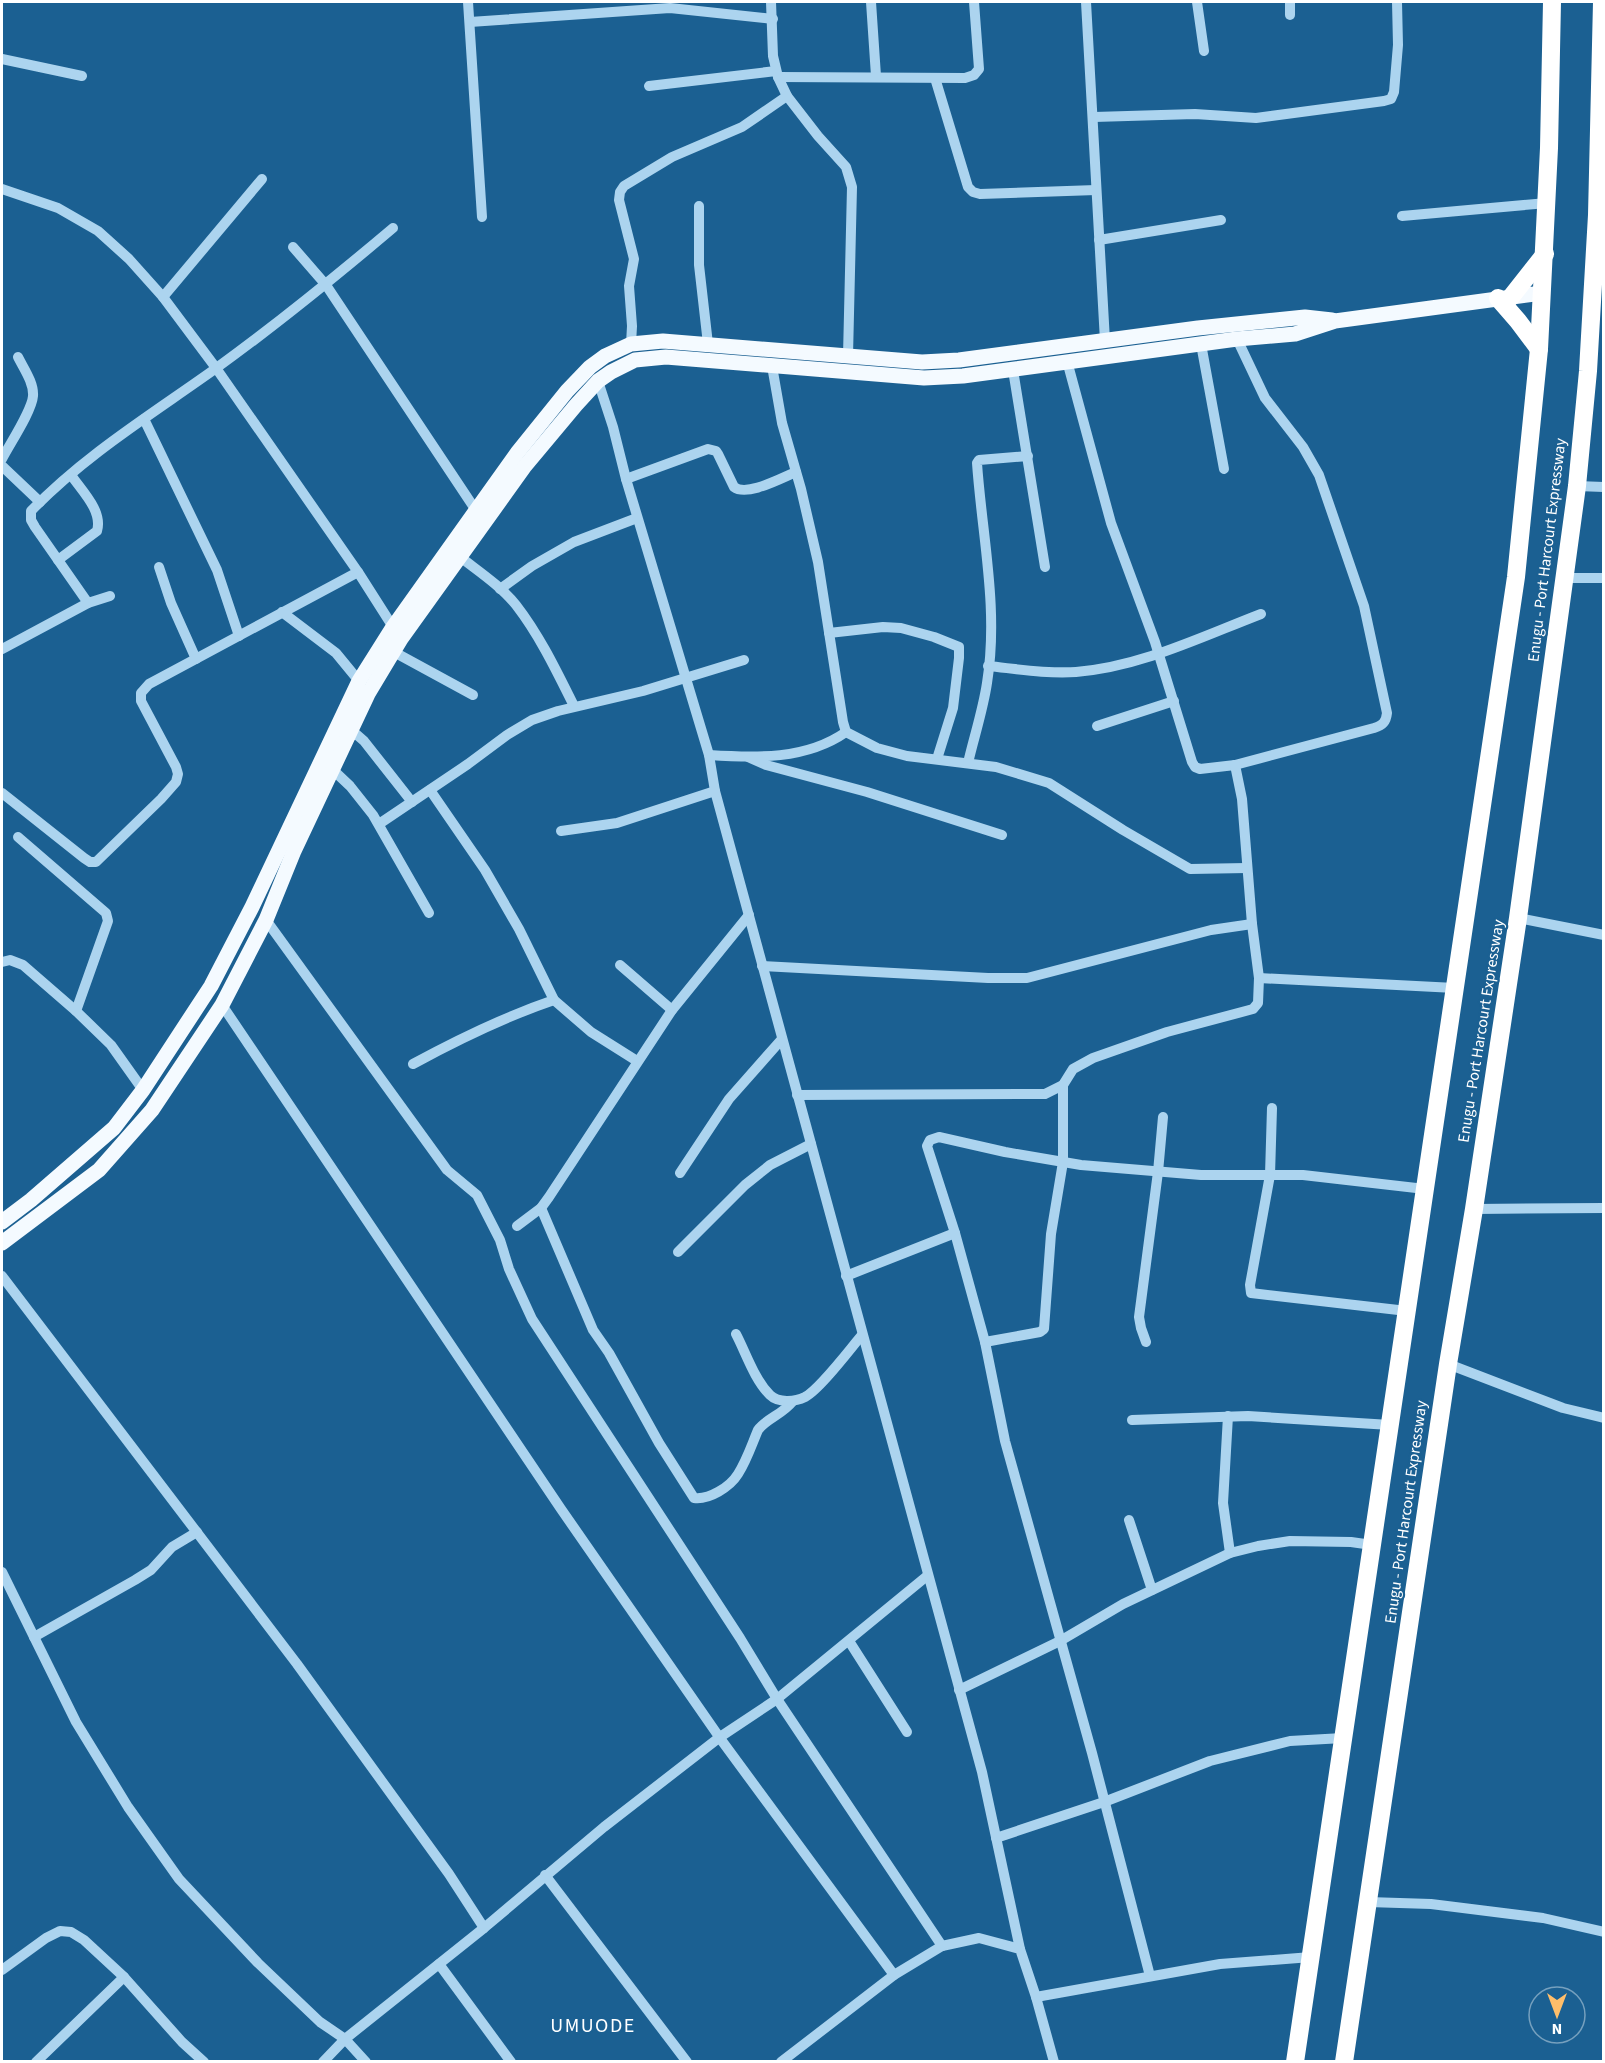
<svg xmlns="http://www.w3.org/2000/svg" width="1605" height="2063" viewBox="0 0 1605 2063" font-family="'Source Sans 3',sans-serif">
	<rect width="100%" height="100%" fill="#1b6092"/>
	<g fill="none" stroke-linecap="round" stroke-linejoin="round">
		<g stroke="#acd4ef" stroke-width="10">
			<polyline points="468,2 482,217"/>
			<polyline points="771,2 773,56 778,77 787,96 818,136 846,167 852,187 848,356"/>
			<polyline points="871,2 876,76"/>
			<polyline points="1086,2 1105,341"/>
			<polyline points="1197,2 1204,51"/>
			<polyline points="1290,2 1290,15"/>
			<polyline points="470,22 670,8 773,19"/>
			<polyline points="2,59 82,76"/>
			<polyline points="778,77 965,78 974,75 979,69 974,2"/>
			<polyline points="935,78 968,187 973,192 980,194 1096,190"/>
			<polyline points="649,86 776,71"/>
			<polyline points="1094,117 1195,114 1256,118 1384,101 1391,99 1394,92 1398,45 1397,2"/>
			<polyline points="2,189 58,208 98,231 129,259 163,297 216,368 358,572 393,627"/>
			<polyline points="699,206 699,265 708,344"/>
			<polyline points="1402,216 1547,203"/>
			<polyline points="1099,240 1221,220"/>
			<polyline points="293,247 326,285 475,509"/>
			<polyline points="163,297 262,179"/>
			<polyline points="631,344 632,326 629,286 634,259 619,200 620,192 624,186 672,157 742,127 787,96"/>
			<polyline points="1201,344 1224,469"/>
			<path d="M 1067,361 L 1111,523 L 1155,642 L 1192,762 L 1195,767 L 1200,769 L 1235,765 L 1374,728 C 1383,725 1386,722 1387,713 L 1364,606 L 1319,475 L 1303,447 L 1265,398 L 1237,339"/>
			<polyline points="772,366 782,423 801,489 818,562 843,722 846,732 877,748 907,756 996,767 1049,783 1123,830 1190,869 1247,868"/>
			<polyline points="1013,370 1045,567"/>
			<polyline points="598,381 613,427 626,479 709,755 715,791 982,1772 1020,1949"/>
			<polyline points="144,419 217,570 239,636"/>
			<path d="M 2,459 C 9,445 32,411 33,396 C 34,383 24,369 18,357"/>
			<polyline points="2,466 40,502"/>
			<path d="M 626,479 L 708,449 L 716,451 L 718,454 L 734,487 C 747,497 781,478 796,472"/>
			<polyline points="1577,486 1604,487"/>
			<path d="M 459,556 C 478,571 501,586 516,605 C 540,636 557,672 574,706"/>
			<path d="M 58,560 L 97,531 C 103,511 82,491 71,475"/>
			<polyline points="159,567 171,603 196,659"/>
			<polyline points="1564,578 1604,578"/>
			<polyline points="500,589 532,566 574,542 637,518"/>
			<path d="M 88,603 L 35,527 L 31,520 L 31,511 C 85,455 152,414 215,369 C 276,325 335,277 393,228"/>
			<polyline points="282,612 336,653 359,681"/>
			<polyline points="829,633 883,627 901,628 934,637 959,647 959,658 953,708 937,759"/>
			<polyline points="2,649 88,603 110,596"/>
			<polyline points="394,652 473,695"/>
			<path d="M 988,666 C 1017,669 1047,674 1076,672 C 1140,667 1201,637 1261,614"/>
			<polyline points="1097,726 1174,701"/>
			<polyline points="347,738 356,734 364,741 412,802"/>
			<path d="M 709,755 C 756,758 806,760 846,732"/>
			<polyline points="748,757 766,765 867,792 1002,835"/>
			<path d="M 968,763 C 974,737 983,710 987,683 C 999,609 982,536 977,463 L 979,460 L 1028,456"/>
			<polyline points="332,769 350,786 373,815 429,913"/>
			<polyline points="430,790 485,870 519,929 554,1000 591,1032 637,1061"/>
			<polyline points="2,793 84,858 90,862 96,862 161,799 176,782 178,774 176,767 141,701 141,693 149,684 358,572"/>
			<polyline points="379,824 468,764 507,735 532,720 558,711 643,691 744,660"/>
			<polyline points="561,831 617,823 715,791"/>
			<polyline points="18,837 106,913 108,921 76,1011"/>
			<polyline points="1518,918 1604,935"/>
			<polyline points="266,920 447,1170 477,1195 500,1240 509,1269 532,1319 740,1638 777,1699 942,1946"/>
			<polyline points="2,962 10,960 23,965 76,1011 111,1045 143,1090"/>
			<polyline points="620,965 672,1010"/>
			<polyline points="762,966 988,978 1027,978 1211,930 1252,924"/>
			<polyline points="1259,978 1455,988"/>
			<polyline points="222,1005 561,1509 722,1741 894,1975"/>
			<path d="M 413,1064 C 459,1039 504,1017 554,1000"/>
			<polyline points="797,1095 1045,1094 1063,1085 1073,1069 1093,1058 1167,1032 1253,1009 1258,1003 1259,978 1252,924 1242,799 1235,765"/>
			<polyline points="1272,1108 1270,1175 1250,1285 1251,1293 1407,1311"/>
			<polyline points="680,1173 729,1099 782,1039"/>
			<path d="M 541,1208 L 593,1330 L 609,1353 L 659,1443 L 694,1498 C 709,1500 730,1487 738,1474 C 747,1460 752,1444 758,1430 C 767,1418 782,1415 793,1401"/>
			<polyline points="1474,1209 1604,1208"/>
			<polyline points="517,1226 541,1208 549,1197 672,1010 749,915"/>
			<polyline points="678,1252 745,1185 770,1165 811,1144"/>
			<polyline points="2,1276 297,1664 449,1874 484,1928"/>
			<polyline points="846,1276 955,1233"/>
			<path d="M 736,1334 C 746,1353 754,1379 770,1395 C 778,1403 795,1402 805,1397 C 820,1389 850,1349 862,1335"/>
			<polyline points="985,1342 1040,1332 1044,1329 1051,1234 1063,1162 1063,1085"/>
			<polyline points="1146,1342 1141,1328 1139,1317 1158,1172 1163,1117"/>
			<polyline points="1448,1364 1563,1408 1604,1418"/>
			<polyline points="1228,1416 1223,1503 1230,1553"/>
			<polyline points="1132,1420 1248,1416 1390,1425"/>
			<polyline points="1129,1520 1152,1590"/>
			<polyline points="2,1572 76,1722 128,1807 179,1879 258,1963 320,2022 345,2039 366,2062"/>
			<polyline points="34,1637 135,1580 151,1570 172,1547 197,1532"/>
			<polyline points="849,1641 907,1732"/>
			<polyline points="959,1690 1060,1641 1123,1604 1230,1553 1258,1546 1290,1541 1351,1542 1372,1545"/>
			<polyline points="996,1838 1104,1802 1210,1761 1290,1741 1343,1738"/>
			<polyline points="545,1875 687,2062"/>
			<polyline points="1368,1902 1431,1904 1543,1918 1604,1932"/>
			<polyline points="439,1964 511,2062"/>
			<polyline points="2,1970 46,1938 60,1931 71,1932 84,1940 124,1977 182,2042 204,2062"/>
			<polyline points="1150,1976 1092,1753 1005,1441 985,1342 955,1233 927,1146 930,1140 939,1137 1005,1152 1081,1165 1201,1175 1303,1175 1425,1189"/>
			<polyline points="1036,1997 1220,1964 1311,1957"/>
			<polyline points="36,2062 124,1977"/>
			<polyline points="323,2062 345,2039 484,1928 604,1827 720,1737 777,1699 927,1576"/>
			<polyline points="781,2062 894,1975 942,1946 979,1938 1020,1949 1036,1997 1054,2062"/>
		</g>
		<g stroke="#f4faff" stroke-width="15">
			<polyline points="2,1222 31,1200 114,1128 143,1090 211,986 252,907 359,681 393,627 517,453 567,391 590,367 605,356 631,344 663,341 922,362 959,360 1198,328 1305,317 1332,320"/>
			<polyline points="2,1243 99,1170 152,1110 222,1005 266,920 294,851 368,694 401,639 525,466 576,405 598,381 611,372 635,360 666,357 924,378 963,376 1237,339 1295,334 1335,321 1542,293"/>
		</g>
		<g stroke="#fff" stroke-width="18">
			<polyline points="1511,297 1545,254"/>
			<polyline points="1498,298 1518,321 1539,349"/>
			<polyline points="1295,2062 1516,577 1539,349 1549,148 1552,2"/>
			<polyline points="1344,2062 1448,1364 1474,1209 1518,918 1577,486 1588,371 1597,215 1602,2"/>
		</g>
	</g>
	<g text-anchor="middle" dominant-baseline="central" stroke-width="4.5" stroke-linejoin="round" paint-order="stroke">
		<g font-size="16" fill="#fff" stroke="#1b6092">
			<text transform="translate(1547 550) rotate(-83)">Enugu - Port Harcourt Expressway</text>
			<text transform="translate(1481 1031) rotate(-81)">Enugu - Port Harcourt Expressway</text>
			<text transform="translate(1406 1512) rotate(-82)">Enugu - Port Harcourt Expressway</text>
		</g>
		<g font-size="20" letter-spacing="1.5" fill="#fff" stroke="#1b6092">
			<text x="593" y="2026">UMUODE</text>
		</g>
	</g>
	<rect width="1605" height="2063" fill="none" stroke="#ffffff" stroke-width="6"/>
	<g transform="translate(1557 2015) rotate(180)"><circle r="28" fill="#1b6092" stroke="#76a0be" stroke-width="1.5"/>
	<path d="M0-4.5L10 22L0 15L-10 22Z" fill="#ffbe6a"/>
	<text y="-9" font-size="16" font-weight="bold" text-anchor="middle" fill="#ffffff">N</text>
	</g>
</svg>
